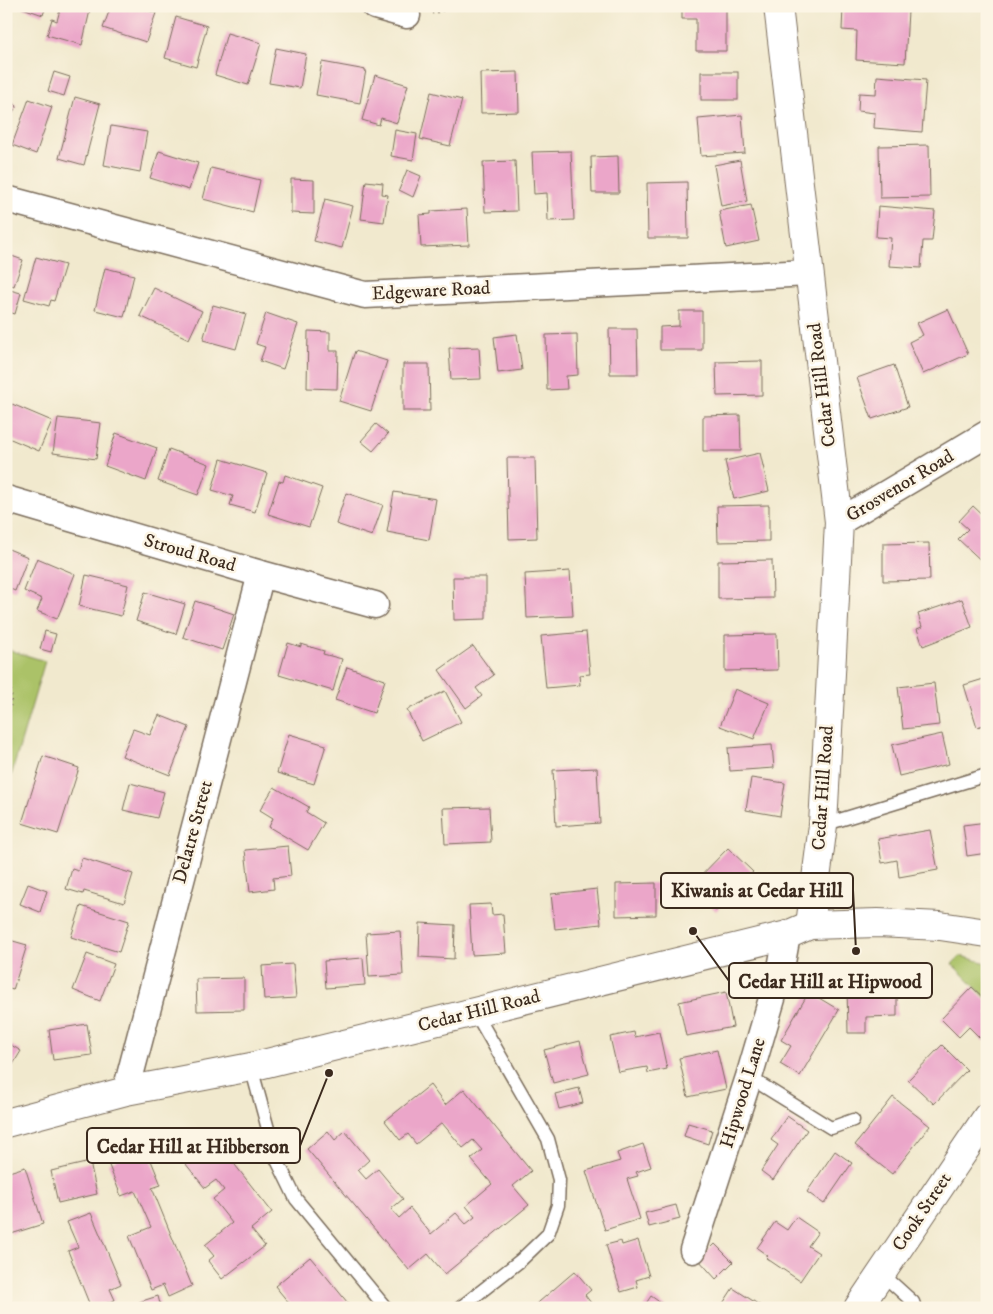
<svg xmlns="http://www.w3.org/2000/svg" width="993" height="1314" viewBox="0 0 993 1314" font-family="'IM FELL DW Pica',serif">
	<rect width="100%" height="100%" fill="#fcf5e5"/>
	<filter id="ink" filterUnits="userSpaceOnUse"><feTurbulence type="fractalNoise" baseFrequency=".02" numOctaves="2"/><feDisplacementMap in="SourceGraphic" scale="10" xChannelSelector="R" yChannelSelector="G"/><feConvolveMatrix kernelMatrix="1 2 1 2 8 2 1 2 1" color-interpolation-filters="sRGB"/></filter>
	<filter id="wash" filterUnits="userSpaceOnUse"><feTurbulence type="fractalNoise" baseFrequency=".0096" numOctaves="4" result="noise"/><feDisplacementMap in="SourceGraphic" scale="20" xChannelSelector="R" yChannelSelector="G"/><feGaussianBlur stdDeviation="1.12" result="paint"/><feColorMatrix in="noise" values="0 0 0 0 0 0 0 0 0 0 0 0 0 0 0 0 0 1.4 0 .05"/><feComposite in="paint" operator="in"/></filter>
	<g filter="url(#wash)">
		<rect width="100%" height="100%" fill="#f1e9ce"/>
		<g fill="#abc267" stroke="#737642">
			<polygon points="6,649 45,661 6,793"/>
			<polygon points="960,956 987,963 987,999 952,964"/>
		</g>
		<g id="blocks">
			<g fill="#eba6c9">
				<polygon points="17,6 46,6 43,15"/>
				<polygon points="61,6 91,6 82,45 47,35 52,19 57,21"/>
				<polygon points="111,6 136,6 156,13 146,42 103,28"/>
				<polygon points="682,6 726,6 726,51 696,51 696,19 682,19"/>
				<polygon points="843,7 908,11 905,63 856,60 857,31 842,30"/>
				<polygon points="176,17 207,26 196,67 165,58"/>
				<polygon points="227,33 261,43 248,85 215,75"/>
				<polygon points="276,48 306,54 300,88 269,83"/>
				<polygon points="322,62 366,70 360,103 316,95"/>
				<polygon points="54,72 70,77 64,96 48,91"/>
				<polygon points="518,72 519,112 481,113 480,73"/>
				<rect x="701" y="72" width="37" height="28"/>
				<polygon points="375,75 408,85 397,123 381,118 379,125 362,120"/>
				<polygon points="877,76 926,80 922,132 874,128 875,113 858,111 859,93 876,94"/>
				<polygon points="431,92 462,100 450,146 420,139"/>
				<polygon points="75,97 100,104 84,165 59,158"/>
				<polygon points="6,98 17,106 6,122"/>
				<polygon points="29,99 52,107 36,154 12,145"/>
				<polygon points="742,115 745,153 701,156 698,119"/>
				<polygon points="111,126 147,132 140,172 104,165"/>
				<polygon points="395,130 417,134 413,160 391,156"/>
				<polygon points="929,145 930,197 880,198 879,146"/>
				<polygon points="159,151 198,163 189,190 150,178"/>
				<polygon points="571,151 574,220 548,221 547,193 534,194 532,152"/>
				<polygon points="618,156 619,193 592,193 591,157"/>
				<polygon points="740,160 747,201 721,206 714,165"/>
				<polygon points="515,161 517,211 485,212 483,162"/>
				<polygon points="211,168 260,180 253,212 203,199"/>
				<polygon points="407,170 421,176 413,197 399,190"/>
				<polygon points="291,179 314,180 314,214 291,213"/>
				<polygon points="366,181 383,183 382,194 388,195 384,222 361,219"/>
				<polygon points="687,182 688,238 648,238 647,183"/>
				<polygon points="325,199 353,206 342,248 314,241"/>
				<polygon points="751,205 759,241 726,248 719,211"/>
				<polygon points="878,206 935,211 932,241 923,241 921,268 889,266 891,238 876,237"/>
				<polygon points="467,209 469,245 421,247 419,215 431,214 431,211"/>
				<polygon points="6,254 23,260 14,286 6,283"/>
				<polygon points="36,257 65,265 54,301 51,300 49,306 24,299"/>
				<polygon points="105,268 134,275 124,317 95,310"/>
				<polygon points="154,288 202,311 189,339 140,316"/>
				<polygon points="6,289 21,293 15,314 6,311"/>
				<polygon points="213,305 246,314 236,349 203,340"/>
				<polygon points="948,309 968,354 923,374 909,342 923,335 917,323"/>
				<polygon points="679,311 702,311 702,350 660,350 660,327 679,326"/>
				<polygon points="266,313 298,324 283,369 260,361 265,347 256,344"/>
				<polygon points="609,329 637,329 638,374 610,374"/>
				<polygon points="308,331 330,332 330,351 338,351 337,389 307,388"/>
				<polygon points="517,334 522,370 498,373 494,337"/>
				<polygon points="577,334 578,375 566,376 567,389 547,390 546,335"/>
				<polygon points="479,347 481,379 451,380 449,348"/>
				<polygon points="355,351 387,361 371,411 339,401"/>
				<polygon points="762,361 762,395 717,396 716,362"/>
				<polygon points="403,364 429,364 430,411 403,411"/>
				<polygon points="894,365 908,407 872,419 857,378"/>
				<polygon points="12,404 52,421 39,451 6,437 6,418"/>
				<polygon points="740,415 741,451 703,451 703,416"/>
				<polygon points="58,418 101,423 96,459 53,453"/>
				<polygon points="376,424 388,434 373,451 361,441"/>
				<polygon points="116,433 157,448 146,481 105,466"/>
				<polygon points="169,449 209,464 198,495 158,481"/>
				<polygon points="760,453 769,491 734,499 725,461"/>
				<polygon points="507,458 535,458 537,538 509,539"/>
				<polygon points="221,459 267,473 255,512 230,505 233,496 212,490"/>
				<polygon points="285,475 322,488 309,527 268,514 279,481 283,482"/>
				<polygon points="394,492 436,499 429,540 387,532"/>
				<polygon points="346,493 383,505 372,536 336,524"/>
				<polygon points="769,505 769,541 718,542 717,506"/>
				<polygon points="973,506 987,519 987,566 958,539 968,529 959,521"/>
				<polygon points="929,543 930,580 883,581 883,544"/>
				<polygon points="6,548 28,557 15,591 6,587"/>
				<polygon points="37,558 75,574 57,619 37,611 42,599 24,591"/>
				<polygon points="772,560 773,598 718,599 718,561"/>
				<polygon points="570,571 573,616 527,618 525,574"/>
				<polygon points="86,575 128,585 121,616 79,606"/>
				<polygon points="453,577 486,577 486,619 454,620"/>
				<polygon points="145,592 185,604 176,634 136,621"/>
				<polygon points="962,599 972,627 923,646 917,629 922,627 918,614"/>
				<polygon points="195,601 234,614 222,650 183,637"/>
				<polygon points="45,631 56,634 51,652 40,649"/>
				<polygon points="586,632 590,674 579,675 580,685 546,688 541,636"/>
				<polygon points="777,634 778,670 725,671 725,635"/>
				<polygon points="288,643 301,647 301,644 324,651 323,654 342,659 333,691 279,675"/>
				<polygon points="473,646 494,675 476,688 482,696 466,708 439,670"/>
				<polygon points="347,667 385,680 374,713 335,700"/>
				<polygon points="987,678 987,724 977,727 964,685"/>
				<polygon points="934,683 939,725 903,729 898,687"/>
				<polygon points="735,689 769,703 754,739 720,726"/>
				<polygon points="445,691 461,722 422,741 407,710"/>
				<polygon points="159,715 189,727 170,775 122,756 133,729 150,735"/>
				<polygon points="289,734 326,745 314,784 277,773"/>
				<polygon points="942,734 949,764 899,776 892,745"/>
				<polygon points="772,745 774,768 730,771 728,748"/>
				<polygon points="43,756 79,768 58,834 22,823"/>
				<polygon points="597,768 600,823 556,826 553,770"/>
				<polygon points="751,778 785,783 780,816 746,810"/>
				<polygon points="130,783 164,792 157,818 123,810"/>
				<polygon points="274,787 309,807 306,812 324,823 308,850 269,827 273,818 260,810"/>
				<polygon points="489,807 491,842 445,844 443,808"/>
				<polygon points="987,822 987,853 967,856 963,825"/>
				<polygon points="930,830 938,870 899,877 897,860 882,863 878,839"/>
				<polygon points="288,846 291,876 273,878 274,889 250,892 245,850"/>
				<polygon points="728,848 753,872 716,911 691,886"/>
				<polygon points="82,858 133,874 124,903 84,891 83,894 66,889 72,869 78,871"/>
				<polygon points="656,883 656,915 616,916 616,884"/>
				<polygon points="28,884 47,891 40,912 20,904"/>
				<polygon points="597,889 601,924 555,929 551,894"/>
				<polygon points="491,904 492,915 503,914 506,953 472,955 469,905"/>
				<polygon points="81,906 129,921 119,952 71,937"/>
				<polygon points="420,923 455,925 454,959 419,957"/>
				<polygon points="400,931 403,975 369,977 366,933"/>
				<polygon points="6,939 27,945 13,990 6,988"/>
				<polygon points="87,954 114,964 100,1001 73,990"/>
				<polygon points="363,958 365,985 326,988 324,961"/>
				<polygon points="293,964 296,998 264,1000 262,966"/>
				<polygon points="244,978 244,1010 197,1011 196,979"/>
				<polygon points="897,986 897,1016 866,1017 866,1033 848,1033 847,987"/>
				<polygon points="972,987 987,1001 987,1037 983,1041 969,1027 959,1037 941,1019"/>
				<polygon points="726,992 733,1027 686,1036 679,1002"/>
				<polygon points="809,992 839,1010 800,1076 780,1064 791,1046 781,1040"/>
				<polygon points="87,1024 92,1055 53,1060 49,1030"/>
				<polygon points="634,1032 635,1037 659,1032 667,1069 648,1073 647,1067 618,1072 610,1037"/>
				<polygon points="580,1041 589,1074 553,1083 544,1050"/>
				<polygon points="6,1042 21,1051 6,1076"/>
				<polygon points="942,1045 967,1070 934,1104 908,1080"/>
				<polygon points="717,1050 726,1089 688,1097 679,1058"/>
				<polygon points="430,1085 445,1105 464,1089 531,1171 513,1186 529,1205 445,1274 428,1254 409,1270 307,1149 328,1131 335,1140 345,1131 369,1160 358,1170 366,1179 378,1169 403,1199 391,1209 399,1218 410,1208 431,1234 456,1213 466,1224 475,1217 466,1206 492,1184 471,1159 482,1150 473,1140 463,1148 442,1123 416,1144 408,1134 400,1140 385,1121"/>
				<polygon points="579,1088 583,1103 559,1109 555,1094"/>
				<polygon points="893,1097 930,1126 892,1174 855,1145"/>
				<polygon points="787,1116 807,1130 773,1180 761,1171 778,1145 771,1140"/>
				<polygon points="688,1123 712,1130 708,1144 684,1136"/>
				<polygon points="206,1128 272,1212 251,1229 265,1246 222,1279 208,1261 214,1256 205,1245 232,1223 213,1199 224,1190 216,1180 205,1188 181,1158 192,1149 187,1143"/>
				<polygon points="643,1144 651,1167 636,1172 638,1176 627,1179 640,1219 605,1230 586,1171 620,1161 617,1153"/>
				<polygon points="146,1148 161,1185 152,1188 192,1286 168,1297 163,1285 151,1290 129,1236 151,1227 135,1191 121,1196 108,1163"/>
				<polygon points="835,1151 852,1163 824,1204 807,1192"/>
				<polygon points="90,1162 97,1194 58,1203 51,1171"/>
				<polygon points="25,1167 43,1224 11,1234 6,1218 6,1173"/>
				<polygon points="676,1205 680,1219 649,1227 645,1213"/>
				<polygon points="91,1213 121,1284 110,1289 115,1300 96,1308 91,1308 68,1251 78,1247 67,1222"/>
				<polygon points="796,1217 818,1232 808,1246 819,1253 800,1281 766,1258 768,1256 757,1248 775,1222 787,1230"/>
				<polygon points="638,1240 649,1276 636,1280 638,1287 621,1292 606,1245 621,1241 622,1245"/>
				<polygon points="715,1244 733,1262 716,1279 699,1260"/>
				<polygon points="310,1257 321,1270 352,1308 293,1308 275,1286"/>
				<polygon points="575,1271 591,1290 585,1295 594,1307 593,1308 532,1308"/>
				<polygon points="6,1288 7,1288 13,1308 6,1308"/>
				<polygon points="733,1288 764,1308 720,1308"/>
				<polygon points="158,1296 161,1308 141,1308 139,1302"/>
				<polygon points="651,1296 668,1308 643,1308"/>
			</g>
		</g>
	</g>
	<g filter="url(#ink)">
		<use href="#blocks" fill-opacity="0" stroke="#7b6d5c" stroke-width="1"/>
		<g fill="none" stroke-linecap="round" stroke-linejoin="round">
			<g stroke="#7b6d5c" stroke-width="15">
				<g id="service">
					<polyline points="823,825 987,775"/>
					<polyline points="251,1067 276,1158 296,1199 386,1308"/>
					<polyline points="749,1077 831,1128 853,1120"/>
					<polyline points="881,1273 913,1302 915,1308"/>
					<polyline points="460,1308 521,1260 548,1234 558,1205 559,1180 548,1139 475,1012"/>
				</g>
			</g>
			<g stroke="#7b6d5c" stroke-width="29">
				<g id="minor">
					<polyline points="375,6 407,15"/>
					<polyline points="6,199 365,295 809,273"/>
					<polyline points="6,499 261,574 375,605"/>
					<polyline points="839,522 987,434"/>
					<polyline points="126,1091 261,574"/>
					<polyline points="693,1250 749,1077 781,968 787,935"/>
				</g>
			</g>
			<g stroke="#7b6d5c" stroke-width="30">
				<g id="tertiary">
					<polyline points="778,6 839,522 823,825 810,925"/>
					<polyline points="6,1123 126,1091 251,1067 787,935 810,925 878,923 940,926 987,933"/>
				</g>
			</g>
			<g stroke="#7b6d5c" stroke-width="30">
				<polyline id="secondary" points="858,1308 987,1117"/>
			</g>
			<g stroke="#7b6d5c" stroke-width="3" stroke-dasharray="1 4" stroke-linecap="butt">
				<polyline points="432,13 461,6"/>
				<path d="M 6,676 C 14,690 11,706 6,721"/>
			</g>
			<use href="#service" stroke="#fff" stroke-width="12"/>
			<use href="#minor" stroke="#fff" stroke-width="26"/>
			<use href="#tertiary" stroke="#fff" stroke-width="28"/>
			<use href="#secondary" stroke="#fff" stroke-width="28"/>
		</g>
	</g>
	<g text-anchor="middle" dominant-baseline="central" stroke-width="5" stroke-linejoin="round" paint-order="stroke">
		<g font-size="19" fill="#3b2a1e" stroke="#fcf5e5">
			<text transform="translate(431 291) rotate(-3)">Edgeware Road</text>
			<text transform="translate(822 385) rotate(-97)">Cedar Hill Road</text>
			<text transform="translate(900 486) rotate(-31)">Grosvenor Road</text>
			<text transform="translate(190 553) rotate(16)">Stroud Road</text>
			<text transform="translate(823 788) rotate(-86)">Cedar Hill Road</text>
			<text transform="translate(193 832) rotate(-75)">Delatre Street</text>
			<text transform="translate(479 1011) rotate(-14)">Cedar Hill Road</text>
			<text transform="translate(743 1093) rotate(-73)">Hipwood Lane</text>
			<text transform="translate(922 1212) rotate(-56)">Cook Street</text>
		</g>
	</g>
	<path fill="none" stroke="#3b2a1e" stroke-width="2" d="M856 951L853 890M693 931L729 981M329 1073L300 1146"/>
	<g fill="#3b2a1e" stroke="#fcf5e5" stroke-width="2">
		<circle cx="856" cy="951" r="5"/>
		<circle cx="693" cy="931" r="5"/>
		<circle cx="329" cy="1073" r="5"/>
	</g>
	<g fill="#fcf5e5" stroke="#3b2a1e" stroke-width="2">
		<rect x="661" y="873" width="192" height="35" rx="5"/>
		<rect x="729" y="963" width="203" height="35" rx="5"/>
		<rect x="87" y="1128" width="213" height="35" rx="5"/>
	</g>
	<g font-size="20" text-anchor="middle" font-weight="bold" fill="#3b2a1e">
		<text x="757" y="897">Kiwanis at Cedar Hill</text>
		<text x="830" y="988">Cedar Hill at Hipwood</text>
		<text x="193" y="1153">Cedar Hill at Hibberson</text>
	</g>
	<rect width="993" height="1314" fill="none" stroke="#fcf5e5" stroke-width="25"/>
</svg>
